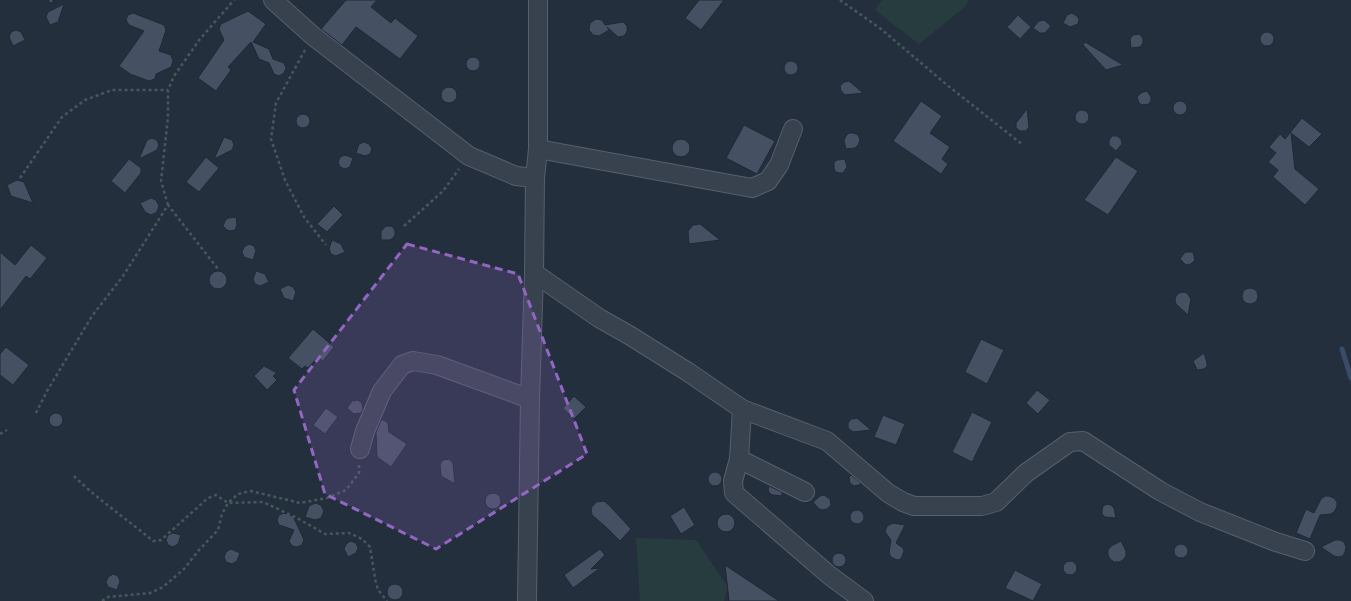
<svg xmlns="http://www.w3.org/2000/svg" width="1351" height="601" viewBox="0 0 1351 601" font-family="Poppins,sans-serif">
	<rect width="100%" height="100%" fill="#242f3e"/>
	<g fill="#263c3f">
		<polygon points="882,0 968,0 966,6 919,44 875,10"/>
		<polygon points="636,538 696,540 728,587 724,601 640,601"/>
	</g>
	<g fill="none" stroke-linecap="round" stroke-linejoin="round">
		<polyline stroke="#394c67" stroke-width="5" points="1342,349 1351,378"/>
	</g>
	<g fill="#455162" stroke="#1f2835">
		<polygon points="346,0 377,0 371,7 391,23 395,18 418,36 400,59 356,27 342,45 321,29"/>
		<polygon points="699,0 724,0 701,30 685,18"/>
		<polygon points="64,4 58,22 50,25 46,17 48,12"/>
		<polygon points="248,11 266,24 253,42 269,49 273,59 284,63 286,68 284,73 279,76 274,74 269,63 259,59 251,42 228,67 231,70 216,91 198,78 224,40 219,29 221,24"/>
		<polygon points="133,13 164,25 166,30 159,51 171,55 173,61 171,67 156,74 155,79 149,81 130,74 119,66 144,31 129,25 126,20 128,15"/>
		<polygon points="1072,13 1077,16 1079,19 1078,24 1070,27 1063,23 1067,15"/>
		<polygon points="1018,15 1031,27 1020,39 1007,27"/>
		<polygon points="596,19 602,20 605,25 623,22 627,26 627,32 624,36 618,37 607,27 609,30 599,36 593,35 589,30 590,23"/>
		<polygon points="1044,20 1051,26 1045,33 1040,33 1033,28 1039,21"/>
		<polygon points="16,30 21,32 25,40 13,46 9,37 11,32"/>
		<circle cx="1267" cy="39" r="7"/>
		<polygon points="1139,34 1143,38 1143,43 1140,47 1131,48 1130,39 1133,35"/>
		<polygon points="1085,42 1123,65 1106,70 1083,45"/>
		<circle cx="473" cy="64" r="7"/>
		<circle cx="791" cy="68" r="7"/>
		<polygon points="849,81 863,93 845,95 841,91 840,86 844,82"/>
		<circle cx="449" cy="95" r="8"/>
		<polygon points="1147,91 1151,97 1151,101 1149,104 1142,105 1139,103 1137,97 1141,93"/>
		<circle cx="1180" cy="108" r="7"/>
		<polygon points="921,101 942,116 930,133 950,147 942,159 948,164 941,174 893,141"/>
		<polygon points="1027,109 1029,127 1026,131 1020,131 1016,128 1016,123"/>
		<circle cx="1082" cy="117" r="7"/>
		<circle cx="303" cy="121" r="7"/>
		<polygon points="1302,118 1322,134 1309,147 1291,133 1295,169 1319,189 1305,205 1273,177 1278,170 1268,162 1276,153 1269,147 1280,134 1285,139"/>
		<polygon points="744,125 775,141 757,174 726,158"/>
		<polygon points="849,133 853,133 857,134 859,137 860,141 858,145 855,148 846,149 844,140 846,136"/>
		<polygon points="1112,136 1117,136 1121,139 1122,144 1116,151 1109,145 1109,140"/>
		<polygon points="224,137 232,140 234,145 232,150 214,159"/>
		<polygon points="152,138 157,140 159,145 157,150 139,159 147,140"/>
		<circle cx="681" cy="148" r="9"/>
		<polygon points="364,142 369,144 372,149 370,154 365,156 356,153 359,144"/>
		<polygon points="345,155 353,158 350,167 345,169 340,167 338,162 340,157"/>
		<polygon points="206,157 219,168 199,192 186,182"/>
		<polygon points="1116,157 1138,171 1108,215 1084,200"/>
		<polygon points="129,159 141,168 141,173 125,193 111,181"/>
		<polygon points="845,159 847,167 843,173 839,173 836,172 834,169 834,162 837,160"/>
		<polygon points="17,180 24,182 33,203 11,196 7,185"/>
		<polygon points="151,198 156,200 159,206 157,212 151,215 145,212 140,203"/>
		<polygon points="334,206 343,215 327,232 317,224"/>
		<polygon points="236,217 237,225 235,230 230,231 227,230 223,226 225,221 228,218"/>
		<polygon points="700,224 720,240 689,244 688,231 693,225"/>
		<polygon points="386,226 390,226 393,227 395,231 395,235 393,238 390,240 381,240 381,231"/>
		<polygon points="332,240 341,244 345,252 336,256 331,254 329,249"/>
		<polygon points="249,244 254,246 256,251 253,260 244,257 242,252 244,247"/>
		<polygon points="31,245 47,258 30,279 26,276 0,310 0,252 15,265"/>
		<polygon points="1185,252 1193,252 1195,260 1191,264 1186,265 1180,259"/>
		<circle cx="218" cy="280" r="9"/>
		<polygon points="256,271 265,274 269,282 260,286 255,284 253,279"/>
		<polygon points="288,285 293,287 296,292 293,301 284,298 280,289"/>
		<circle cx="1250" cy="296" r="8"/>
		<polygon points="1183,292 1187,293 1191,299 1188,315 1176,304 1175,300 1176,296 1179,293"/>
		<polygon points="313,329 334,347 323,361 318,357 308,368 305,366 302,369 288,358"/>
		<polygon points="981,339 1004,350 987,384 965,372"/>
		<polygon points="6,347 29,365 13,385 0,375 0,354"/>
		<polygon points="1204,353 1207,363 1207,366 1204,369 1197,370 1193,361"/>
		<polygon points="264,366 277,373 273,376 277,380 267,390 254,376"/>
		<polygon points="1037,390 1050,400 1038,414 1026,403"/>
		<polygon points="574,396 586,407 574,419 563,408"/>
		<polygon points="358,400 362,403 363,410 361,413 354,414 347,408 352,401"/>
		<polygon points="326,408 338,417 325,434 313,425"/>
		<polygon points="972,412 992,422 972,462 952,452"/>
		<circle cx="56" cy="420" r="7"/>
		<polygon points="883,415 905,424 896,445 874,437"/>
		<polygon points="857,418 871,430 853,432 848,428 848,423 851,419"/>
		<polygon points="381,420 384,420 388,423 389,432 407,444 391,467 377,457 376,432"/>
		<polygon points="449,459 453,463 455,484 441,476 440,464 443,460"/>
		<circle cx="715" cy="479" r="7"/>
		<polygon points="851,475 861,483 859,485 854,486 850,483 849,477"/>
		<polygon points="769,486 782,492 782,496 773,495 770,494 768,490"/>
		<circle cx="493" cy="501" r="8"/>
		<polygon points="824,495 830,499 831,505 827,509 823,510 819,509 813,502 820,496"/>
		<polygon points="1325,496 1329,496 1334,498 1337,502 1337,506 1335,511 1331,514 1320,515 1310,539 1296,533 1306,509 1314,513 1321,499"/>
		<polygon points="604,501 610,506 631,529 620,541 606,527 592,515 591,508 596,502"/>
		<polygon points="315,503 321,505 324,511 321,518 315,520 305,517 309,506"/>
		<polygon points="1107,504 1111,505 1114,508 1116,518 1105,517 1102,514 1102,510 1103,506"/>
		<polygon points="684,507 695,525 681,534 670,516"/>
		<circle cx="857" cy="517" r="7"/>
		<polygon points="284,513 293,516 304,540 302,545 297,547 292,546 289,541 294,530 279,525 277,520 279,515"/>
		<circle cx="726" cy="523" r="9"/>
		<polygon points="893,523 905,525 896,543 903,548 904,551 901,559 897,560 891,557 889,553 891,540 885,532 887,526"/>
		<polygon points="173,533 181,535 178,544 173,547 168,545 166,540 168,535"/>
		<polygon points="1335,540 1340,540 1344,542 1346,547 1345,552 1343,556 1338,557 1334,556 1321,547"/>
		<polygon points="351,541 356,543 358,548 356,553 348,557 344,549 346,544"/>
		<polygon points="1121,541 1126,551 1126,556 1123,560 1119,562 1114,562 1110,559 1108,555 1108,550 1111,546"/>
		<circle cx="1181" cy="551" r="7"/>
		<polygon points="231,549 240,553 237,561 232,564 226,562 224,557 226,552"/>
		<polygon points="600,549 605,555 591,569 600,568 573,588 564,575"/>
		<circle cx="839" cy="560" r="7"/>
		<circle cx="1070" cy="568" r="7"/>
		<polygon points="725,565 779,601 729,601"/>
		<polygon points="1015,570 1042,584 1033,601 1005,588"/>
		<polygon points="113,574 118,576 120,581 117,590 108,587 106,582 108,577"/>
		<circle cx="395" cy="592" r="8"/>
	</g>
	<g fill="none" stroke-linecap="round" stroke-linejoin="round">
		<g stroke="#565f6c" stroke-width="20">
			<g id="minor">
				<polyline points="273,0 313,36 469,156 516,176 535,178"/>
				<polyline points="538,149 752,188 768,181 779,165 793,129"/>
				<polyline points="534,273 599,318 629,335 688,372 742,409 827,441 888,493 903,502 914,506 982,506 996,502 1026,473 1070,442 1083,441 1160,491 1200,512 1276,542 1305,551"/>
				<polyline points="742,409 739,459 733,481 734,493 829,575 864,601"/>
				<polyline points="360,449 365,431 382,391 402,365 413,361 437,365 530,399"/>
				<polyline points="739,459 805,492"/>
				<polyline points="527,601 530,399 534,273 535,178 538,149 538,0"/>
			</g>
		</g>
		<g stroke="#44595c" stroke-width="2.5" stroke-dasharray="3 3" stroke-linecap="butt">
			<polyline points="840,0 881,29 947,85 1023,145"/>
			<polyline points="51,2 51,0"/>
			<polyline points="305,50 276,103 271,139 285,180 304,217 326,245"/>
			<polyline points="20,178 62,117 85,100 112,90 168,90"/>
			<polyline points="168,205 161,181 168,117 168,90 174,76 200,39 234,0"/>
			<polyline points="404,226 443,191 459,169"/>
			<polyline points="36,413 47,391 92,316 123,276 168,205 218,269"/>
			<polyline points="0,434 7,430"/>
			<path d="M 74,476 C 98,500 127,519 153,541 L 161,540 L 208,498 L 216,495 L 228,503 L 263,502 L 297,518 L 325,534 L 349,533 L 362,539 L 370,547 L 376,584 L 379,591 L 387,601"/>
			<polyline points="102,601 108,597 150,593 163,587 184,569 199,550 218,530 222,514 228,503 238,494 251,491 300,503 327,498 346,490 359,473 359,465"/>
		</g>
		<use href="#minor" stroke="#38414e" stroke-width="18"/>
	</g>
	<path fill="#9266c3" fill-opacity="0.2" stroke="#9266c3" stroke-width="3" stroke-dasharray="8 5" stroke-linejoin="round" d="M 407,244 L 518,274 L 587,454 L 436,549 L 325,494 L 294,390 Z"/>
</svg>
